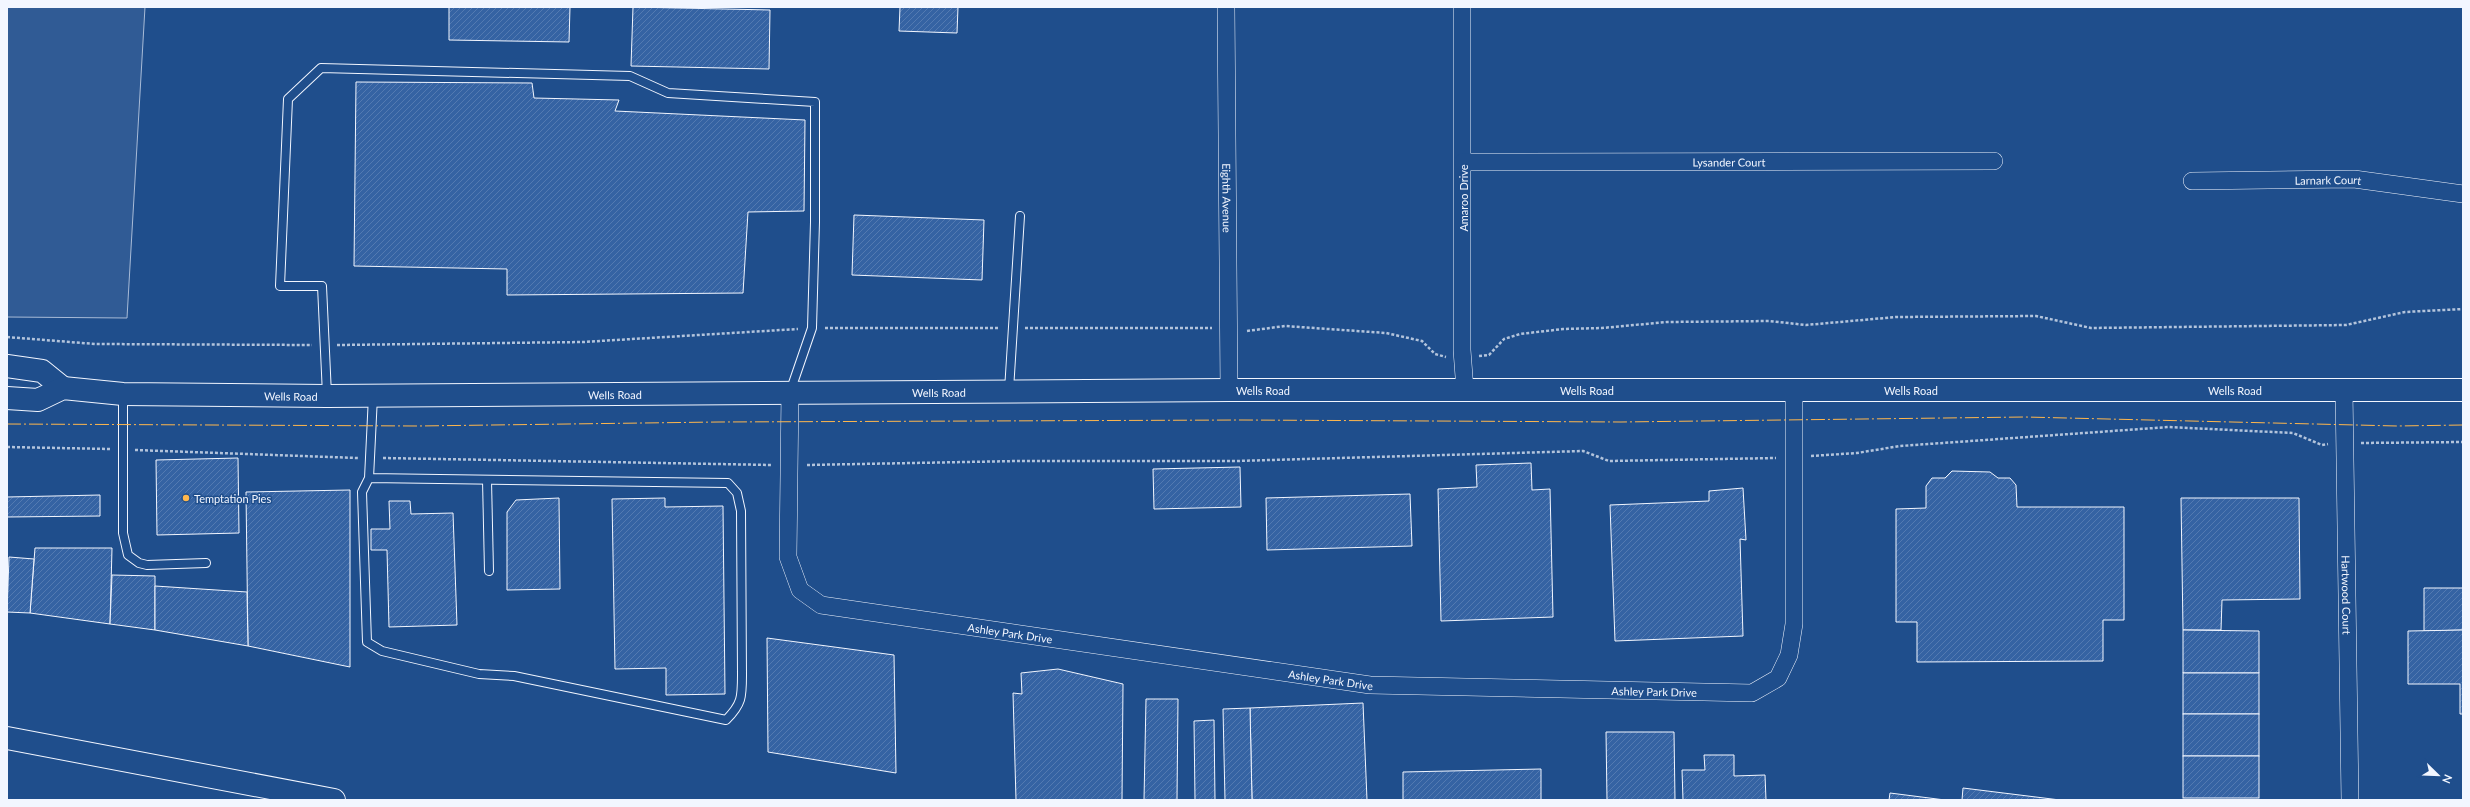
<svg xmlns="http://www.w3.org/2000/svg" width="2470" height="807" viewBox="0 0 2470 807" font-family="Lato,sans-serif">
	<defs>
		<pattern id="building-hatch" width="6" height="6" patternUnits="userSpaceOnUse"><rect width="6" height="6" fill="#3563a3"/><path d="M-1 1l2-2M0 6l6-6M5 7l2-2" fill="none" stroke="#537ab1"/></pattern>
	</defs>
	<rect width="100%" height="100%" fill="#1f4e8c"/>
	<polygon fill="#305b95" stroke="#a8bbd7" points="7,7 145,7 127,318 7,317"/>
	<g fill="url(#building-hatch)" stroke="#f2f6ff">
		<polygon points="449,7 570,7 569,42 449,40"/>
		<polygon points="633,7 770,10 769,69 631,66"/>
		<polygon points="900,7 958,7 957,33 899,31"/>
		<polygon points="356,82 532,83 534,98 619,100 615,111 805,120 804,211 748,212 743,293 507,295 507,269 354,266"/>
		<polygon points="854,215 984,220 982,280 852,275"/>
		<polygon points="238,458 239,533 157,535 156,460"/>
		<polygon points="1531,463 1532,490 1550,489 1553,617 1441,621 1438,489 1477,487 1476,465"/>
		<polygon points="1240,467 1241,507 1154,509 1153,469"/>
		<polygon points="1952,471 1990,472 1998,478 2010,478 2016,485 2017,507 2124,507 2124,620 2103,620 2103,661 1917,662 1917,622 1896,622 1896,509 1926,508 1926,486 1932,478 1945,478"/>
		<polygon points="1743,488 1746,540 1740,539 1743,636 1615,641 1610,505 1709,501 1709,491"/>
		<polygon points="350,490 350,667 248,646 246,492"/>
		<polygon points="1410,494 1412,546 1267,550 1266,498"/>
		<polygon points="100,495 100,516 7,517 7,497"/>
		<polygon points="559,498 560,589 507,590 507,512 516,500"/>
		<polygon points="665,498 665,507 723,506 725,694 666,695 666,668 615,669 612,499"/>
		<polygon points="2181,498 2299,498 2300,599 2222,600 2221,630 2183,630"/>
		<polygon points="389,501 410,501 411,514 453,513 457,625 389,627 387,550 371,550 371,529 390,529"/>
		<polygon points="35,548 112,548 110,624 30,613"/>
		<polygon points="9,557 34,559 30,613 7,612"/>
		<polygon points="112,575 155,576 155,630 110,624"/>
		<polygon points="155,586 247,592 248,646 155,630"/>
		<polygon points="2424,588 2463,588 2463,630 2424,631"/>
		<polygon points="2183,630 2259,631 2259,673 2183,673"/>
		<polygon points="2463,630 2463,714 2460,714 2460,684 2408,684 2408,631"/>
		<polygon points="767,638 894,655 896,773 768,752"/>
		<polygon points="1058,669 1123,684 1122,800 1016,800 1013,693 1022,694 1021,673"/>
		<rect x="2183" y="673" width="76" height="41"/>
		<polygon points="1146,699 1178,699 1177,800 1144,800"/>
		<polygon points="1363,703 1367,800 1252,800 1250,708"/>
		<polygon points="1250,708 1252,800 1225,800 1223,709"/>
		<rect x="2183" y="714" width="76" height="42"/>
		<polygon points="1214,720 1215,800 1195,800 1194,721"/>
		<polygon points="1606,732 1674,732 1675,800 1607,800"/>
		<polygon points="1704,755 1734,755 1734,776 1765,775 1766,800 1683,800 1682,770 1705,770"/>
		<rect x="2183" y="756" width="76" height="42"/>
		<polygon points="1541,769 1541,800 1403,800 1403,772"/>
		<polygon points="1963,788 2060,800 1962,800"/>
		<polygon points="1890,793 1945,800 1889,800"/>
	</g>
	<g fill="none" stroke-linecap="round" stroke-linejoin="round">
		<g stroke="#f2f6ff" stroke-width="10">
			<g id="service">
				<polyline points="1009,390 1020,216"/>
				<polyline points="123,395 123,533 128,555 139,563 147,565 206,563"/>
				<polyline points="327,395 322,286 280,286 288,99 321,68 630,76 668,93 815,102 815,222 812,328 790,392"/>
				<path d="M 369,478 L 362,492 L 367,642 L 382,651 L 479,674 L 514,676 L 726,720 C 742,704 742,697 742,675 L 741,511 L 737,493 L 728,483 L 369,478 L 373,396"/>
				<polyline points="487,480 489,571"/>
			</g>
		</g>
		<g stroke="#f2f6ff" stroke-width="18">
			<g id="minor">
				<path id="s1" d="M 1226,7 L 1229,390"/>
				<polyline points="1462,7 1462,350 1465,390"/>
				<path id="s2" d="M 1463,162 L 1994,161"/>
				<path id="s3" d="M 2192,181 L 2354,179 L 2463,194"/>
				<path id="s4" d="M 2344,390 L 2350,800"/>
				<path id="s5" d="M 790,392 L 788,557 L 800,590 L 821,605 L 1370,685 L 1752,693 L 1778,678 L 1789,655 L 1794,624 L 1794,391"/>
			</g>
		</g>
		<g stroke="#f2f6ff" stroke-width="24">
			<g id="secondary">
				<polyline points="7,366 42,371 63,388"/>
				<path id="s6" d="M 7,398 L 38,400 L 63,388 L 123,394 L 327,396 L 1229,390 L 2463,390"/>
			</g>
		</g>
		<g stroke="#f2f6ff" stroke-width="24">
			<polyline id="motorway" points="7,738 334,800"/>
		</g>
		<g stroke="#b3c4dc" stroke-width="2.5" stroke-dasharray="3 2" stroke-linecap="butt">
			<polyline points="825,328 1000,328"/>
			<polyline points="1025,328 1212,328"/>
			<polyline points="1247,331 1285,326 1386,333 1422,341 1435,354 1446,357"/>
			<polyline points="7,337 95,344 312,345"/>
			<polyline points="337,345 583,342 798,329"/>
			<polyline points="1479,356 1489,355 1504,339 1520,334 1563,329 1602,328 1667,322 1769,321 1806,325 1896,317 2036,316 2091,328 2346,325 2405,312 2463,309"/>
			<polyline points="2361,443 2463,442"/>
			<polyline points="7,447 110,449"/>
			<polyline points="135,450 358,458"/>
			<polyline points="1811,456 1857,453 1900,446 2169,427 2293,433 2322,445 2328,444"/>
			<polyline points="383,458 772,465"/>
			<polyline points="807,465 1018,461 1236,461 1583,451 1609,461 1776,458"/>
		</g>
		<use href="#service" stroke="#1f4e8c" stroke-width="8"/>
		<use href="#minor" stroke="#1f4e8c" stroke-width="17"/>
		<use href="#secondary" stroke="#1f4e8c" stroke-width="22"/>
		<use href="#motorway" stroke="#1f4e8c" stroke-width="22"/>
		<polyline stroke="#ffb74d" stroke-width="1" stroke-dasharray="14 3 2 3" stroke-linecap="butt" points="7,424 418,426 718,422 1242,420 1621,422 2025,417 2397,426 2463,425"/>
	</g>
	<circle fill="#ffb74d" stroke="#1f4e8c" stroke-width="1.5" cx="186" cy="498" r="4"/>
	<g text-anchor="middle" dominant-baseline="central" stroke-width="3" stroke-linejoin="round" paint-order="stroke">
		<g font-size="11" fill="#f2f6ff" stroke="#1f4e8c">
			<text stroke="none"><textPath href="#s2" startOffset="266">Lysander Court</textPath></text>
			<text stroke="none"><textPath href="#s3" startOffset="136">Larnark Court</textPath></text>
			<text stroke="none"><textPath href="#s1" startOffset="191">Eighth Avenue</textPath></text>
			<text transform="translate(1463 198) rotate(-90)">Amaroo Drive</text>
			<text stroke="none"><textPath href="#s6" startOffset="1259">Wells Road</textPath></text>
			<text stroke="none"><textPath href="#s6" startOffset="1583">Wells Road</textPath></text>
			<text stroke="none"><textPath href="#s6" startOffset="2231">Wells Road</textPath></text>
			<text stroke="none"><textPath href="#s6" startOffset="935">Wells Road</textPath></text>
			<text stroke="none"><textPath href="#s6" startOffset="1907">Wells Road</textPath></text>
			<text stroke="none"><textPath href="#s6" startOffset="611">Wells Road</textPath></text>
			<text stroke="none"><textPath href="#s6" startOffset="287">Wells Road</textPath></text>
			<text stroke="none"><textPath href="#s4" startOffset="205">Hartwood Court</textPath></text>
			<text stroke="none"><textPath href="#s5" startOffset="417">Ashley Park Drive</textPath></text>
			<text stroke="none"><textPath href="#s5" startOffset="741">Ashley Park Drive</textPath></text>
			<text stroke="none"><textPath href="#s5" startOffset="1065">Ashley Park Drive</textPath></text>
		</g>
		<g font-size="11" fill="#f2f6ff" stroke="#1f4e8c" text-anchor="start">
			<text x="194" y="498">Temptation Pies</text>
		</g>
	</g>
	<rect width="2470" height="807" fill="none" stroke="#f2f6ff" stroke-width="16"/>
	<g transform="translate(2438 775) rotate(113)" stroke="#1f4e8c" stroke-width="3" paint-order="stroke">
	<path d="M0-3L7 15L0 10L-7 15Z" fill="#f2f6ff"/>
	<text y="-6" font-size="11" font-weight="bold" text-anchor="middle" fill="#f2f6ff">N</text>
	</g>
</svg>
